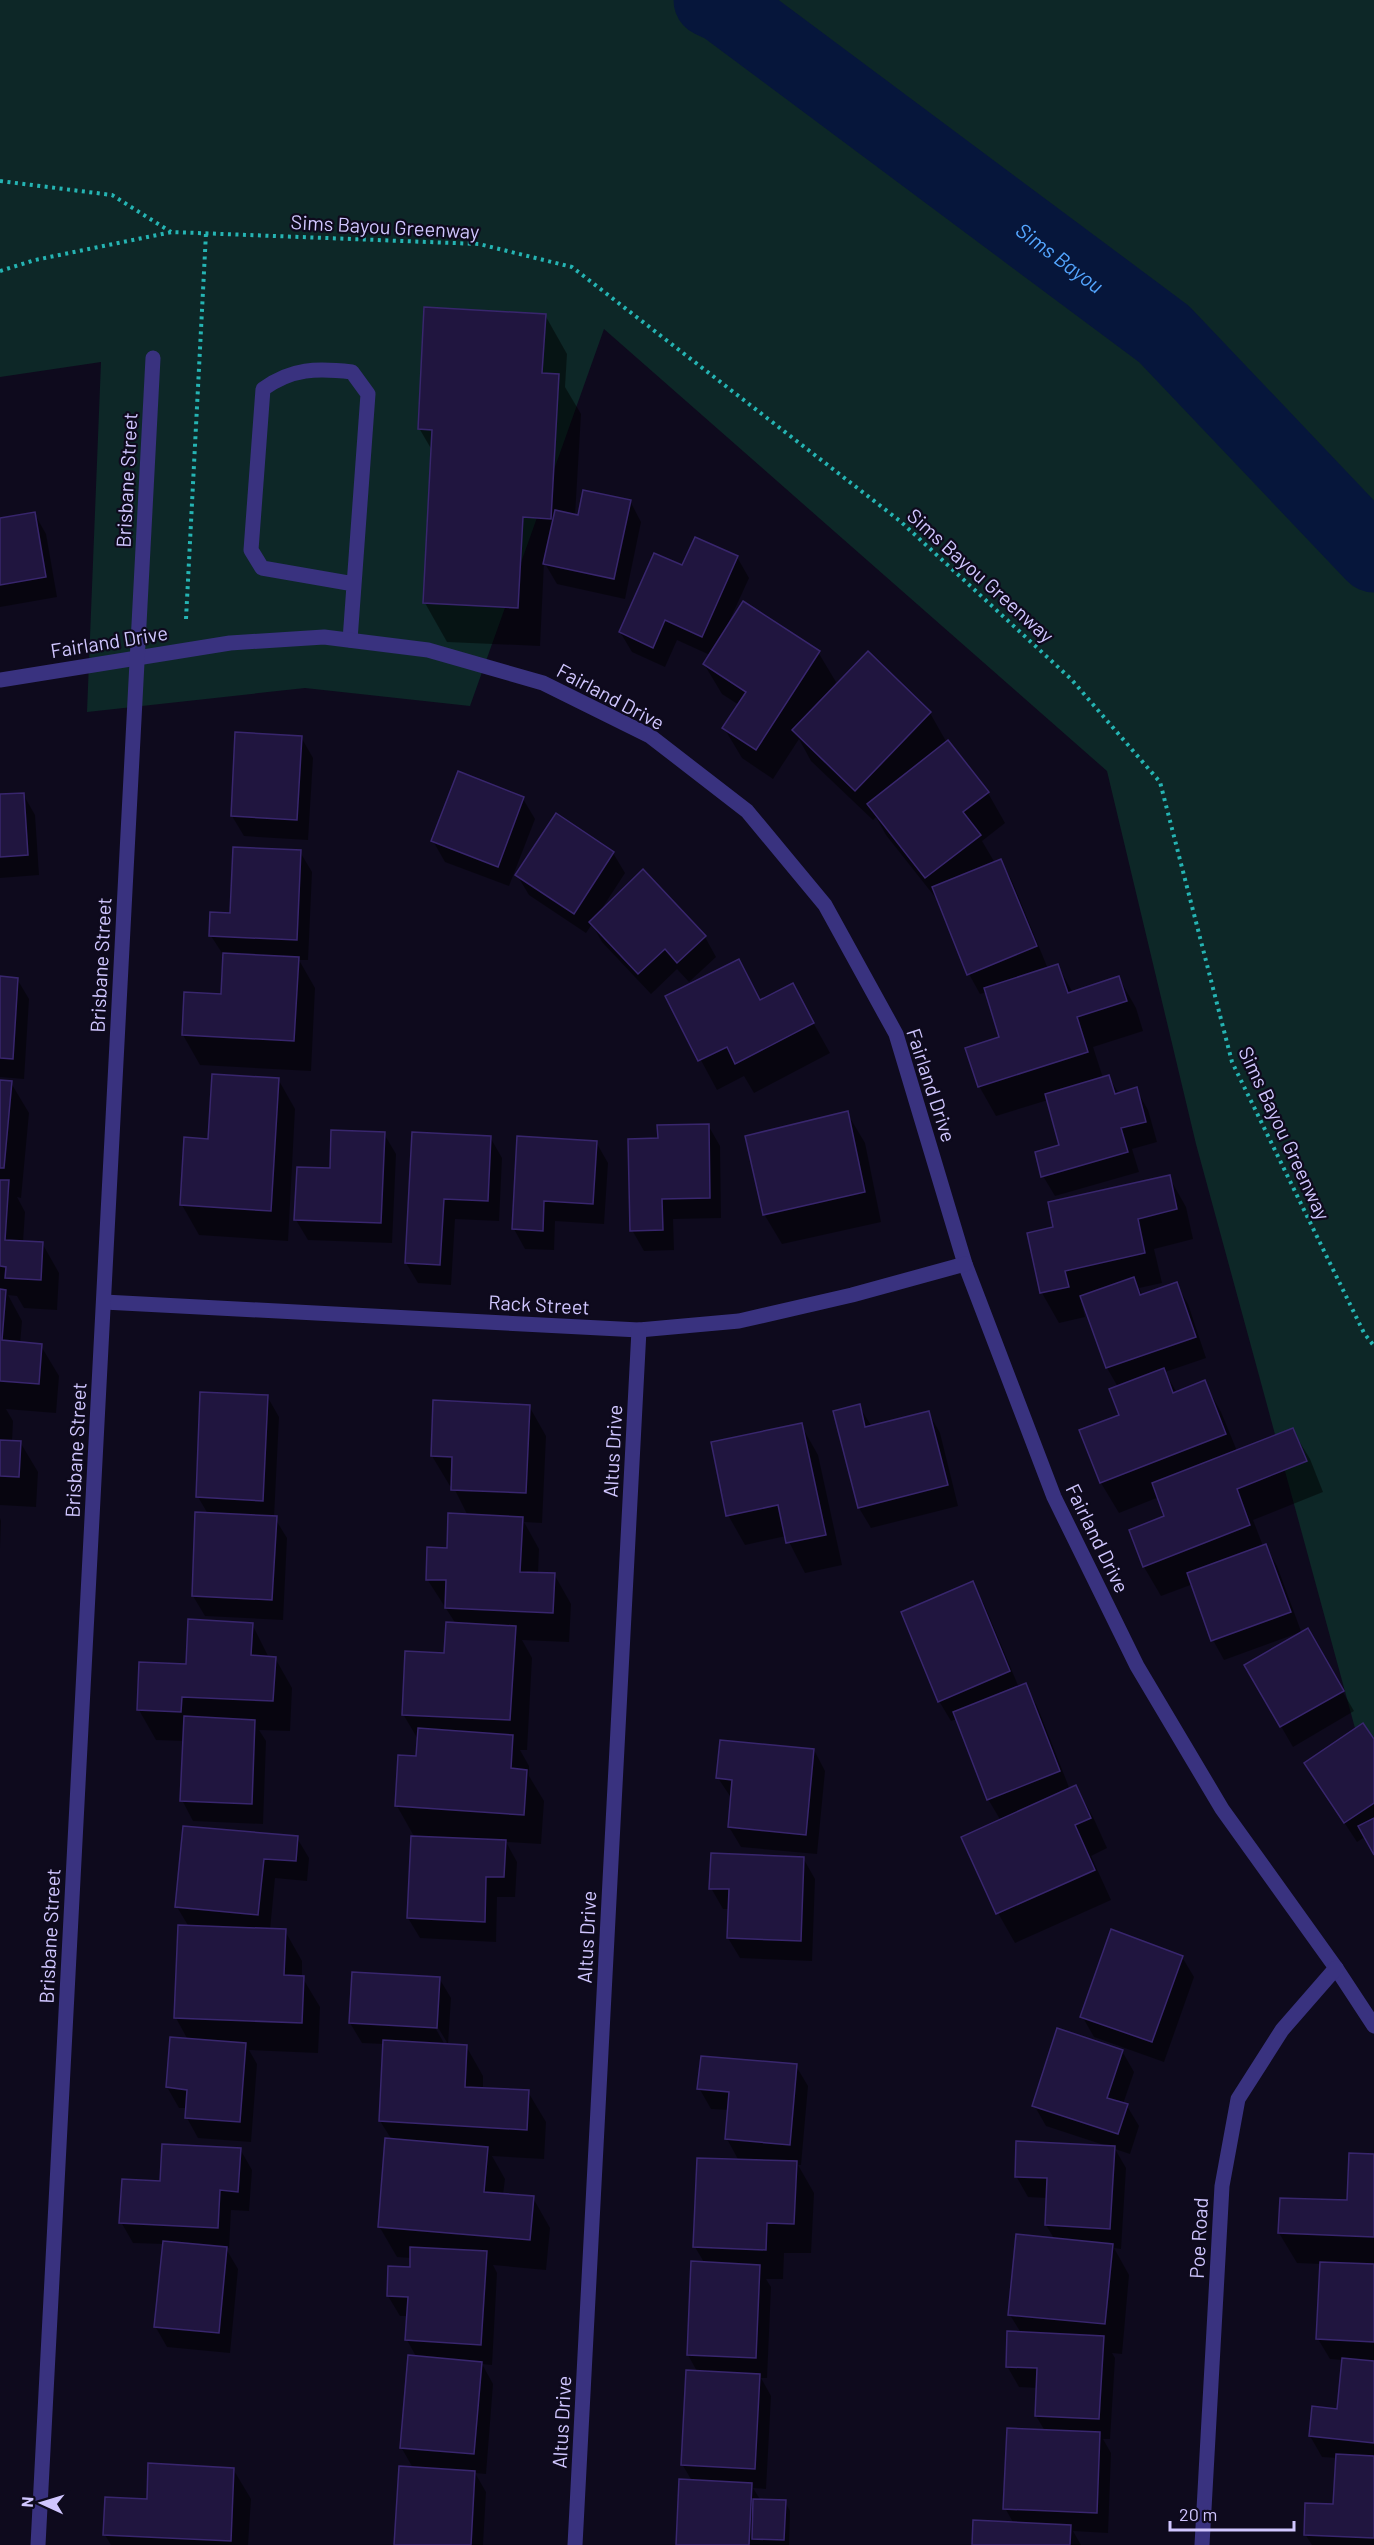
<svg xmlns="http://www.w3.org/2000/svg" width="1374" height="2545" viewBox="0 0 1374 2545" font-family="Barlow,sans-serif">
	<rect width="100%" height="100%" fill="#0e0a1d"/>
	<polygon fill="#0d2727" points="0,0 1374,0 1374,1798 1196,1144 1107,771 604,329 470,706 305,688 87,712 101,362 0,377"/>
	<g fill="#0007">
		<polygon points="545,315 567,354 565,387 581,414 575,516 630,501 641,522 625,599 557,584 544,562 540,646 447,642 425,603 433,452 419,428"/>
		<polygon points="34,513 46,534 57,597 0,607 0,519"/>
		<polygon points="737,557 749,578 728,624 818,652 836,682 833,690 930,713 947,743 988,793 1005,823 982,841 995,863 1001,861 1012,881 1048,969 1058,966 1073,993 1119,978 1136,1008 1143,1031 1093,1047 1103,1078 1108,1076 1119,1094 1136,1089 1148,1110 1157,1142 1132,1149 1139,1172 1055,1196 1043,1176 1061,1146 1048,1100 996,1116 979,1086 1001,1038 987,992 980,994 969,974 939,902 886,835 876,817 873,820 811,761 799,739 773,779 742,758 724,728 739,705 722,694 704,664 710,655 677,640 665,667 632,652 620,632 682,567"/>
		<polygon points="301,737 313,758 308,840 244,836 232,816"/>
		<polygon points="23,794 35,815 39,875 0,878 0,796"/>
		<polygon points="523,799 535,819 509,886 445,862 433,841"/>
		<polygon points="300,852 312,872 308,960 299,960 315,988 311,1071 200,1065 183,1035 222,995 224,956 211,936"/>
		<polygon points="613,853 625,873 601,910 705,937 716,957 689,982 677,969 651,994 602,942 592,924 586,933 529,895 517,875"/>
		<polygon points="738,961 761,1001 792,985 830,1053 754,1093 744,1076 717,1090 667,997"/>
		<polygon points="0,978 17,979 29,999 24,1079 0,1077"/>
		<polygon points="278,1079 295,1109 288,1241 199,1235 182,1205 210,1140"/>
		<polygon points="0,1081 11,1083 29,1113 21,1198 17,1197 25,1212 23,1242 42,1243 59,1273 57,1310 24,1308 17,1296 8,1295 22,1321 20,1344 41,1346 59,1376 56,1413 6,1409 13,1421 12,1442 20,1442 38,1472 36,1507 0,1505"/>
		<polygon points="847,1113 865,1143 881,1222 782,1244 764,1214"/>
		<polygon points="708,1125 720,1146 721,1218 673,1219 674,1250 644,1251 632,1230 659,1139"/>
		<polygon points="384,1134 396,1154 392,1243 308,1240 296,1220 332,1170"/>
		<polygon points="413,1134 490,1137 502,1158 499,1221 455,1219 451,1285 418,1283 406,1263"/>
		<polygon points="596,1142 608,1163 604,1224 555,1221 554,1250 525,1249 514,1229"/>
		<polygon points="1169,1177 1186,1207 1193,1239 1154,1249 1162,1283 1139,1288 1143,1296 1176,1284 1188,1304 1206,1358 1165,1372 1177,1393 1204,1382 1221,1412 1237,1451 1292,1429 1310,1459 1323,1492 1253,1520 1263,1546 1265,1545 1277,1566 1302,1634 1307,1631 1354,1711 1293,1747 1246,1666 1301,1632 1224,1660 1213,1640 1193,1584 1161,1596 1144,1567 1166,1517 1159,1497 1119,1513 1101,1483 1081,1431 1121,1416 1118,1387 1107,1368 1084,1301 1081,1301 1085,1317 1059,1323 1042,1293 1029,1235 1055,1229"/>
		<polygon points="267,1396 279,1417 274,1517 287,1538 283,1620 205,1616 193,1596 208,1514 198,1497"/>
		<polygon points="529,1406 546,1436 542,1523 524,1522 539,1549 538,1574 554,1574 571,1604 569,1642 522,1640 532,1658 527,1750 520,1750 529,1766 529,1776 544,1801 541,1844 506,1842 517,1862 515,1897 497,1897 496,1942 420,1938 408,1918 415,1838 397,1806 418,1757 419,1741 403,1714 445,1655 456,1624 427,1579 448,1550 468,1516 453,1486 450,1486 432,1456"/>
		<polygon points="859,1406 872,1427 928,1412 940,1433 958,1506 871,1528 859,1508 835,1412"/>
		<polygon points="801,1425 818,1455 842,1565 805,1573 786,1536 745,1545 728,1515"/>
		<polygon points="0,1518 1,1521 0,1548"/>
		<polygon points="972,1583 984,1604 1019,1688 1025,1685 1037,1706 1070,1790 1076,1787 1093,1817 1107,1848 1091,1856 1111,1900 1015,1943 998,1913 963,1838 1001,1821 988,1799 957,1719 951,1721 939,1701"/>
		<polygon points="252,1624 269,1658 275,1658 292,1688 290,1731 259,1730 266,1741 263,1824 193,1821 182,1800 184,1741 156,1740 139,1710"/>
		<polygon points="1374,1742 1374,1852 1366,1836 1357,1842 1306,1764"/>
		<polygon points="814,1750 825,1771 817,1854 741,1847 729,1827 732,1799 718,1778"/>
		<polygon points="297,1838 309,1858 307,1881 275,1878 270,1930 285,1931 302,1961 302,1977 320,2007 318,2053 249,2050 257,2064 251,2142 198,2138 187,2118 187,2108 179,2108 167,2087 188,2040 176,2018 189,1927 177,1907"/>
		<polygon points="803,1858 815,1879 812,1961 740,1958 728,1938 730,1909 723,1909 711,1888"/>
		<polygon points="1182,1957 1194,1977 1164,2062 1094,2037 1082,2016"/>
		<polygon points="439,1978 451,1998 448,2044 434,2021 432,2022 445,2045 466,2046 483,2076 483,2090 528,2092 546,2122 544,2159 492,2156 505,2179 503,2195 533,2198 550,2228 546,2270 493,2265 497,2273 492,2365 482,2364 493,2384 486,2474 475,2473 486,2492 483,2545 396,2545 413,2468 401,2447 417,2358 407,2340 408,2316 400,2316 388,2296 411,2269 411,2258 397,2257 379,2226 392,2140 380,2121 384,2044 362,2043 350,2023"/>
		<polygon points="1122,2051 1134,2072 1123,2104 1127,2106 1139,2126 1130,2154 1115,2149 1126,2168 1121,2249 1114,2248 1129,2275 1122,2354 1112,2353 1115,2358 1110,2439 1103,2439 1111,2453 1108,2533 1073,2531 1081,2545 974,2545 1014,2524 1005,2508 1045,2431 1036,2416 1038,2388 1019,2387 1007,2366 1021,2333 1010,2315 1055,2240 1046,2225 1047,2198 1028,2197 1016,2176 1107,2146 1046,2126 1034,2105"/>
		<polygon points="796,2066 808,2086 801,2165 798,2165 814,2193 811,2253 784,2253 783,2279 766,2279 771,2287 767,2378 761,2378 771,2396 766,2489 753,2488 761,2501 785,2502 790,2511 789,2545 678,2545 692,2481 682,2464 698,2373 688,2355 705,2264 695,2247 739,2161 727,2139 729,2110 711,2109 699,2088"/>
		<polygon points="240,2149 252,2170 249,2211 231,2210 229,2248 225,2247 238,2269 230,2353 167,2347 155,2326 164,2244 133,2243 121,2222"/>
		<polygon points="1374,2155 1374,2545 1312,2545 1305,2534 1335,2506 1337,2458 1322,2457 1310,2436 1313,2408 1338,2410 1343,2360 1330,2359 1318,2339 1321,2264 1297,2263 1279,2233 1348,2201"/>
		<polygon points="233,2469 251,2499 248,2545 111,2545 105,2535 148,2501"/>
	</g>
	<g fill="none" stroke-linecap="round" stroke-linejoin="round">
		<path stroke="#06163b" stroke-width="75" id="s1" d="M 711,0 L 724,6 L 1164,334 L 1374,555"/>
	</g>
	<g fill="#20153f" stroke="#38266d" stroke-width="1.5">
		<polygon points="424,307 546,314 542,373 559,374 551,519 523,517 518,608 423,603 432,430 418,429"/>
		<polygon points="583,490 631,500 614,579 543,564 555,510 578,515"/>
		<polygon points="35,512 46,577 0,585 0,518"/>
		<polygon points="695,537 738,556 702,637 665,620 653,648 619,632 654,553 682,565"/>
		<polygon points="743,601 820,651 756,750 722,728 746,692 703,664"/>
		<polygon points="868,651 931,712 855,791 792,730"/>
		<polygon points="235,732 302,736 297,820 231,816"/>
		<polygon points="948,740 989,792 963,812 981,835 925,878 867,804"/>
		<polygon points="458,771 524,797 498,867 431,841"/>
		<polygon points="24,793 28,855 0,857 0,794"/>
		<polygon points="556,813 614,852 574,914 515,875"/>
		<polygon points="233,847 301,850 297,940 209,936 210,912 230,913"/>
		<polygon points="1001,859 1037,946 967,975 932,887"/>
		<polygon points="643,869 706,936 677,963 665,949 638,974 589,922"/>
		<polygon points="223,953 299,957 294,1041 182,1035 184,992 221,994"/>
		<polygon points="739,959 760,1000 793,983 814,1023 735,1064 727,1047 698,1061 665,996"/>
		<polygon points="1058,964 1068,993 1119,976 1127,1001 1077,1017 1088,1052 978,1087 965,1048 999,1037 984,988"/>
		<polygon points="0,976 18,978 13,1059 0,1058"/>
		<polygon points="212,1074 279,1078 271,1211 180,1205 184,1137 208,1139"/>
		<polygon points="1109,1075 1115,1094 1137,1087 1146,1122 1121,1128 1128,1152 1041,1177 1035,1152 1059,1145 1045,1094"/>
		<polygon points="0,1080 12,1081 4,1168 0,1168"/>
		<polygon points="848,1111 865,1192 763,1215 745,1136"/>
		<polygon points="709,1124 710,1198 662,1199 663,1230 630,1231 628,1139 658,1138 657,1125"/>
		<polygon points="331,1130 385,1132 381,1223 294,1220 297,1167 330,1168"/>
		<polygon points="412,1132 491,1136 488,1201 444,1199 440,1265 405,1263"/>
		<polygon points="517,1136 597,1141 593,1204 544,1201 543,1231 512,1229"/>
		<polygon points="1170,1175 1177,1209 1138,1219 1145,1253 1065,1271 1069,1287 1040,1293 1027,1233 1053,1227 1048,1202"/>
		<polygon points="0,1180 9,1180 5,1240 43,1242 41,1280 5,1278 6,1267 0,1266"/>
		<polygon points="1134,1277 1140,1295 1177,1282 1196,1337 1106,1368 1080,1296"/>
		<polygon points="0,1289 6,1290 2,1340 42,1344 39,1384 0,1381"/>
		<polygon points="1164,1368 1173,1393 1205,1380 1226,1434 1100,1483 1079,1430 1119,1415 1109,1389"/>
		<polygon points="200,1392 268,1395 263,1501 196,1497"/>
		<polygon points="433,1400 530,1405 526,1493 451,1490 452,1457 431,1456"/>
		<polygon points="860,1404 865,1427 929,1411 948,1485 858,1508 833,1411"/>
		<polygon points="802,1423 826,1535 786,1543 778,1505 726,1516 711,1442"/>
		<polygon points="1293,1428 1307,1461 1237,1489 1250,1525 1143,1567 1129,1530 1164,1516 1152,1483"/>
		<polygon points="0,1440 21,1441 19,1477 0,1476"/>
		<polygon points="195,1512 277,1516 272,1600 192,1596"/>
		<polygon points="448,1513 523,1517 520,1572 555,1573 553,1613 445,1608 446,1580 426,1580 427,1547 447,1548"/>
		<polygon points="1266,1544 1291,1612 1211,1641 1187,1573"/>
		<polygon points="973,1581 1010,1671 938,1702 901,1612"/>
		<polygon points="188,1619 253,1623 251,1655 276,1657 273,1701 182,1697 181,1712 137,1710 139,1662 186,1664"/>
		<polygon points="446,1622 516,1626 510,1720 402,1715 405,1651 444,1653"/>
		<polygon points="1308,1628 1344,1691 1280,1727 1244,1665"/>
		<polygon points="1026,1683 1060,1771 987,1800 953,1712"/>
		<polygon points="184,1716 255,1720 252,1804 180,1801"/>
		<polygon points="1363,1723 1374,1739 1374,1803 1344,1823 1304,1763"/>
		<polygon points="418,1728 513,1735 511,1768 527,1770 524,1815 395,1806 398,1755 416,1756"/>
		<polygon points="720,1740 814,1749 806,1835 728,1827 732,1780 716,1778"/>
		<polygon points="1076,1785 1091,1818 1075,1825 1095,1870 996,1914 961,1837"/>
		<polygon points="1374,1818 1374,1855 1358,1826"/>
		<polygon points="183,1826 298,1836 296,1861 264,1859 258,1915 175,1907"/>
		<polygon points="411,1836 506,1840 504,1877 486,1877 485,1922 407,1918"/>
		<polygon points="711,1853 804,1857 801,1941 727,1938 729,1889 709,1889"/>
		<polygon points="178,1925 286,1929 284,1975 304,1976 302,2023 174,2018"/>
		<polygon points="1111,1929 1183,1956 1152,2042 1080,2017"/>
		<polygon points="352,1972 440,1977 437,2028 349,2023"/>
		<polygon points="1057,2028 1123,2050 1107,2098 1128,2104 1118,2134 1032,2106"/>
		<polygon points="170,2037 246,2043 240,2122 185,2118 187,2090 166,2087"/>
		<polygon points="383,2040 467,2045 465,2087 529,2090 527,2130 379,2121"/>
		<polygon points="701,2056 797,2064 790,2145 725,2139 729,2092 697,2089"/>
		<polygon points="385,2138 488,2147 484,2192 534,2196 530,2240 378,2227"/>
		<polygon points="1016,2141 1115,2146 1110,2229 1045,2225 1047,2178 1015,2177"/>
		<polygon points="162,2144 241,2148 238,2192 220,2190 218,2228 119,2223 122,2179 160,2181"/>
		<polygon points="1349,2153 1374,2154 1374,2237 1278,2233 1280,2198 1347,2200"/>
		<polygon points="697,2158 797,2161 794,2224 767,2223 766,2250 693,2247"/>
		<polygon points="1016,2234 1113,2244 1105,2324 1008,2315"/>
		<polygon points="163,2241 227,2247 219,2333 154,2327"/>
		<polygon points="410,2247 487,2251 481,2345 405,2340 408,2297 387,2296 388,2266 410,2267"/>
		<polygon points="691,2261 760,2265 756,2358 687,2355"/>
		<polygon points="1320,2262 1374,2264 1374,2342 1316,2339"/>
		<polygon points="1007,2331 1104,2336 1099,2419 1035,2416 1037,2368 1006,2367"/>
		<polygon points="408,2355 482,2362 474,2454 400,2448"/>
		<polygon points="1342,2358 1374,2361 1374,2443 1309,2436 1312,2406 1337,2409"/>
		<polygon points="686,2370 760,2374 755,2469 681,2465"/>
		<polygon points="1007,2428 1100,2432 1097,2513 1003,2509"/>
		<polygon points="1336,2454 1374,2456 1374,2538 1304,2535 1305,2503 1333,2504"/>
		<polygon points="148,2463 234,2468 231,2541 103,2535 105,2497 147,2499"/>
		<polygon points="399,2466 475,2471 471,2545 394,2545"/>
		<polygon points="679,2479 752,2483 749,2545 676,2545"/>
		<polygon points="753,2499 786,2500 784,2540 752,2539"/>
		<polygon points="973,2520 1071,2525 1070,2545 972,2545"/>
	</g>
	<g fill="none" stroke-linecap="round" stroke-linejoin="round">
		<g stroke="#25b4b3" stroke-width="4" stroke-dasharray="3 4.5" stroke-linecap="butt">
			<polyline points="0,181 112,195 171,232"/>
			<polyline points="0,271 35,260 172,232 479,244 572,267 900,521 1071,679 1160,782 1232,1062 1364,1333 1374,1346"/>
			<polyline points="186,619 206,233"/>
		</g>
		<path stroke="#39327f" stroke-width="15" d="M 350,640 L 368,394 L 352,372 C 317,368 292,368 263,389 L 251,550 L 262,568 L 354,584"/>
		<g stroke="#39327f" stroke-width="15">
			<polyline points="0,680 230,643 324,637 428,650 543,683 650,736 747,811 825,905 896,1034 965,1264 1054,1497 1137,1666 1222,1809 1336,1968 1374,2026"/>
			<polyline points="104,1302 639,1330 739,1321 852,1295 965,1264"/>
			<polyline points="38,2545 153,358"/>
			<polyline points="575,2545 639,1330"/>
			<polyline points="1202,2545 1222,2186 1238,2099 1282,2030 1336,1968"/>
		</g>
	</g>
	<g text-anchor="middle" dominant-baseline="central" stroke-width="4.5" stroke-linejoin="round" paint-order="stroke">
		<g font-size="20" fill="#d0c6ff" stroke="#0e0a1d">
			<text transform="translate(385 226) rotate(3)">Sims Bayou Greenway</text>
			<text transform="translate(126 480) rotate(-87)">Brisbane Street</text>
			<text transform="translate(981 575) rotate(42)">Sims Bayou Greenway</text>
			<text transform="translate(109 641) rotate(-9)">Fairland Drive</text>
			<text transform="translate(611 696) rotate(28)">Fairland Drive</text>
			<text transform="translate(100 965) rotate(-87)">Brisbane Street</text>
			<text transform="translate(932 1085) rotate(72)">Fairland Drive</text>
			<text transform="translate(1285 1133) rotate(65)">Sims Bayou Greenway</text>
			<text transform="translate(539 1304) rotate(3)">Rack Street</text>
			<text transform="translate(75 1450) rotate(-87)">Brisbane Street</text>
			<text transform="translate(612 1451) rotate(-87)">Altus Drive</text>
			<text transform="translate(1098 1538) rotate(64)">Fairland Drive</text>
			<text transform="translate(49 1936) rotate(-87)">Brisbane Street</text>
			<text transform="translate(586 1937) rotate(-87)">Altus Drive</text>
			<text transform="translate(1198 2238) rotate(-87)">Poe Road</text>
			<text transform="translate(561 2422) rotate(-87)">Altus Drive</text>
		</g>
		<g font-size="21" font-style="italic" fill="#54a6ff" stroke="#0e0a1d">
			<text stroke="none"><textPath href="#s1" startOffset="434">Sims Bayou</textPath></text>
		</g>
	</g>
	<g transform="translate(42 2503) rotate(274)" stroke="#0e0a1d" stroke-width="4.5" paint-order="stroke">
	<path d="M0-4.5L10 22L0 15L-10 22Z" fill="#d0c6ff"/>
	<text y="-9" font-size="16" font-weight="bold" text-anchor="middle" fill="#d0c6ff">N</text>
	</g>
	<path d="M1170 2521v9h124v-9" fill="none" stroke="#d0c6ff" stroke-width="3"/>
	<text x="1179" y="2521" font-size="18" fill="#d0c6ff" stroke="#0e0a1d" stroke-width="4.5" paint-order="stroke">20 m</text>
</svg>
